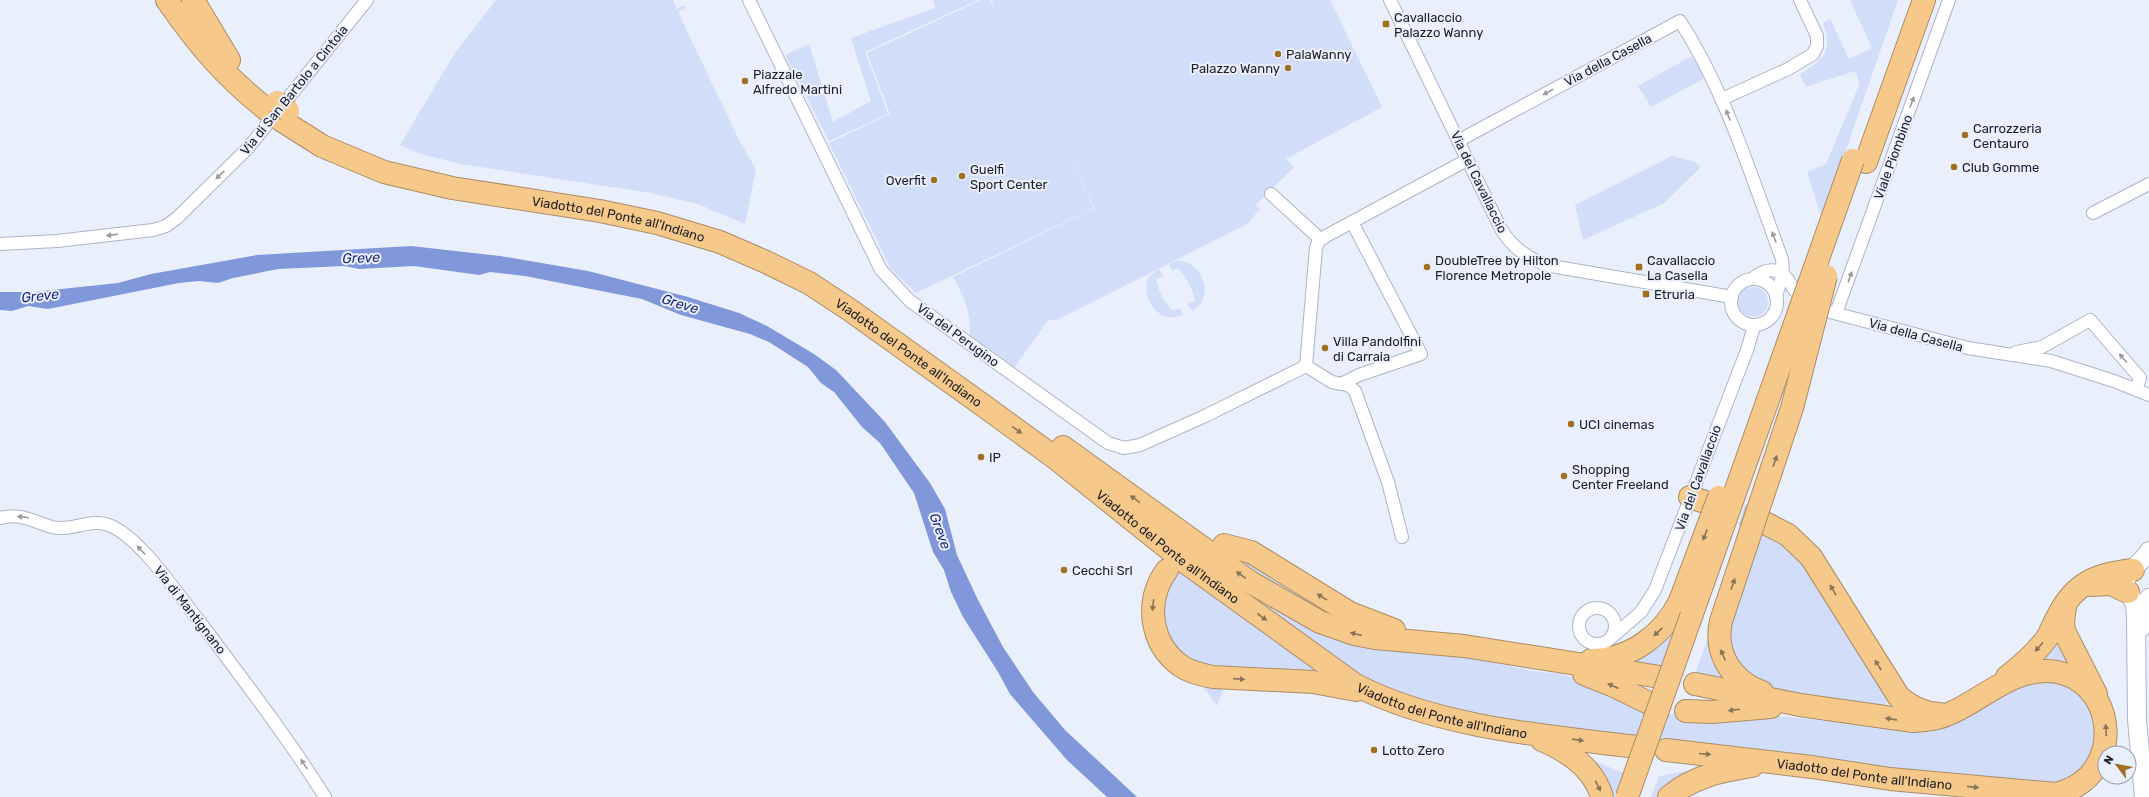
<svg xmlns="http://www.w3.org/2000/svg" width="2149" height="797" viewBox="0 0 2149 797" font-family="Rubik,sans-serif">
	<rect width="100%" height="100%" fill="#eaeffc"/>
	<g fill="#d2ddf9">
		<polygon points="496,0 673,0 677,9 684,5 686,8 678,12 739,140 756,169 745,224 698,204 651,193 460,164 418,153 400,145 455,53"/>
		<polygon points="933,0 978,0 865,52 888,114 829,141 785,55 809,44 833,122 871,101 851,38 935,8"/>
		<path d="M 981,0 L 990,0 L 995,9 L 992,0 L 1330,0 L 1382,107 L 1286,159 L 1294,167 L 1256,205 L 1260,209 L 1247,224 L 1055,321 L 1049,319 L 1015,367 L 970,336 C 970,308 966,301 953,277 L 1095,208 L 1061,139 L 1094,208 L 916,293 L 891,269 L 829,143 L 890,114 L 867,53 Z"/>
		<path d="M 1850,0 L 1898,0 L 1822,219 L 1807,172 L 1826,164 L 1860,83 L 1855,71 L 1806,87 L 1800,74 C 1823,60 1834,52 1823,23 L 1830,19 L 1849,59 L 1872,48 Z"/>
		<polygon points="1692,56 1705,78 1651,107 1638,86"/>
		<polygon points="1672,156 1696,162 1700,168 1664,203 1583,240 1575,205"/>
		<path d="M 1176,261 C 1199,258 1219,296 1192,311 L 1188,304 L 1195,301 C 1192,287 1187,278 1178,268 L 1172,271 L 1169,265 Z"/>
		<path d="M 1159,269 L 1163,276 L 1156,279 C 1159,292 1164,302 1173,311 L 1180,308 L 1183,315 C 1159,326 1139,297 1149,277 Z"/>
		<circle cx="1753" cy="302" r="15"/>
		<polygon points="1757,528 1804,558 1890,701 1883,706 1836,701 1763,687 1737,669 1727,626"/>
		<polygon points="1223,550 1242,555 1341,617 1340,622 1279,591"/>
		<polygon points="1179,567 1209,594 1339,680 1201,667 1179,653 1164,633 1163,592"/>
		<polygon points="1267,600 1414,645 1533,671 1562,674 1650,708 1682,717 1749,713 1884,727 2013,685 2062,678 2093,703 2098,742 2084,768 2072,777 2054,785 1990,781 1949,773 1855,766 1579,733 1467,714 1376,687 1264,614"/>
		<polygon points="1681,614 1661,673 1615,665"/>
		<polygon points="1711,629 1739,688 1693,679"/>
		<polygon points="2058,637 2071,664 2052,659 2041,660"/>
		<polygon points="1199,681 1230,683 1223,690 1217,706"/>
		<polygon points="1580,755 1626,774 1617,797 1608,797"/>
		<polygon points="1711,767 1662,797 1651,797 1659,776"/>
	</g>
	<polygon fill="#8097da" points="411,246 500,256 588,271 688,297 739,313 767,326 814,354 836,370 885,422 930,483 945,509 957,555 978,600 1003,647 1033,692 1065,730 1137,797 1107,797 1067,760 1010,694 998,672 963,617 951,592 944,570 933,552 914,493 880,443 862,427 834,392 821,383 808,367 769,342 750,334 681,315 642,299 525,276 490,272 479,275 414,266 359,269 344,266 278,269 233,278 218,283 199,281 179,283 48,309 28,306 12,311 0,310 0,292 33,292 118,283 151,274 257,255"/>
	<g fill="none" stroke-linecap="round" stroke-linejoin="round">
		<g stroke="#c1c5d1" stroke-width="22" stroke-dasharray="22 11" stroke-linecap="butt">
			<polyline points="1711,504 1761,521"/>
			<polyline points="1649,703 1686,711"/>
		</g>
		<g stroke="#adb4c9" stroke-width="14">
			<g id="street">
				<polyline points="749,0 881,270 910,301 1108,443 1124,448 1140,445 1205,416 1306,366"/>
				<path d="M 1390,0 L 1501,229 C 1513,249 1529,260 1551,266 L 1732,297"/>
				<polyline points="1722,99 1788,69 1813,54 1817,46 1817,36 1800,0"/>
				<path d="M 1458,141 L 1680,21 C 1727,94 1752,179 1782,259 L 1783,274 L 1776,296"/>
				<polyline points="1271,194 1320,239"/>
				<polyline points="2093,213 2149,184"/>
				<polyline points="0,244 57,241 153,230 166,226 177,218 248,148 367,0"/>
				<circle cx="1754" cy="302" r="23"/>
				<path d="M 1752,279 C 1771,264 1784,269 1794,290"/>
				<polyline points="1830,312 1968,348 2051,361 2114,381 2149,395"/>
				<polyline points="1836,313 1949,0"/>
				<polyline points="2016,352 2042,347 2090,320 2140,378 2136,390"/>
				<polyline points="1306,366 1316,248 1318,242 1326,236 1467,160"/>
				<polyline points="1306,366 1332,382 1348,385 1355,391 1388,482 1402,537"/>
				<polyline points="1341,384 1359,375 1421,354 1352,222"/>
				<path d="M 0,518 C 20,512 34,522 52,527 C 72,532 91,517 111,526 C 141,539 176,592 197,618 C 241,677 286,735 325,797"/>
				<circle cx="1597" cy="626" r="18"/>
				<polyline points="1612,637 1641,612 1655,590 1747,350 1754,326"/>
			</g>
		</g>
		<g stroke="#adb4c9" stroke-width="20">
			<g id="secondary">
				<polyline points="2142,627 2149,598"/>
				<path d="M 2144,797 L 2137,720 L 2136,618 L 2135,605 L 2125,583 C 2126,573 2142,562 2149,551"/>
			</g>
		</g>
		<g stroke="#aa8d67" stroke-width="24">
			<g id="highway">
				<path d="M 167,0 C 198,45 227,79 270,112"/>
				<polyline points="193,0 229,60"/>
				<path id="s1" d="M 281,120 L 322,146 L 384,172 L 452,188 L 600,211 L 657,223 L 720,242 L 766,262 L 809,283 L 850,310 L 984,406 L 1054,457 L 1185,562 L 1354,684 C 1435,727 1545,736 1637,747"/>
				<polyline points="1866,162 1924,0"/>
				<polyline points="1063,447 1250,582 1320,622 1354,634 1375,638 1464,646 1660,677"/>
				<polyline points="1690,497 1711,504"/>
				<path d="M 1761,521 L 1788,535 L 1811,557 L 1899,697 C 1911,707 1924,714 1940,714"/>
				<polyline points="1224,545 1251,552 1350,613 1394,630"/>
				<path d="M 1167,570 C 1145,600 1149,643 1181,666 C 1190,672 1202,675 1213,677 L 1313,682 L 1356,690"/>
				<polyline points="2090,585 2111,584 2128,592"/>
				<polyline points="2065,606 2063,622 2064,631 2096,694"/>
				<path d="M 1721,621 C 1714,653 1731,681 1762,692"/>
				<path d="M 1591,660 C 1630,660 1663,635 1680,601"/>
				<polyline points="1584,674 1612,685 1649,703"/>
				<path d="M 2007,677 C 2021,666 2036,653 2047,638 C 2051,631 2054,623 2058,616 C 2075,582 2097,574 2133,570"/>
				<polyline points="1686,711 1712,712 1771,707"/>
				<path d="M 1542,740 C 1568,751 1594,769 1602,797"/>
				<path id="s2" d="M 1666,750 L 1812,767 L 1890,779 L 2056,794 C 2067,791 2079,786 2088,777 C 2121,743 2106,681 2057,672 C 2016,665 1985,698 1951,713 C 1939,719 1926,720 1913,721 L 1800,705 L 1695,684"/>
				<path d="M 1669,797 C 1694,776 1721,771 1752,766"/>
			</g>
		</g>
		<use href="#street" stroke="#fff" stroke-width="12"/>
		<use href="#secondary" stroke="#fff" stroke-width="18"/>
		<use href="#highway" stroke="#f6c88a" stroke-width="22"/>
		<g stroke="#aa8d67" stroke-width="24" stroke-linecap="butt">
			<g id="highway-bridge">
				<polyline points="277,102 288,111"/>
				<polyline points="1680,601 1719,497"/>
				<polyline points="1721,621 1792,408 1826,276"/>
				<polyline points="1627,797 1853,160"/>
			</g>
		</g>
		<use href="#highway-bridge" stroke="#f6c88a" stroke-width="22"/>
	</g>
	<defs><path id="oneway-solid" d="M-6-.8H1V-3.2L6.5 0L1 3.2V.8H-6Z"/></defs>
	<g fill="#999a9d">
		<use href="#oneway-solid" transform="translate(1548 92) rotate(151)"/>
		<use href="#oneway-solid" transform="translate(1912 102) rotate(-70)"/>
		<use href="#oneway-solid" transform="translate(1728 115) rotate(-111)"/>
		<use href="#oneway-solid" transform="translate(220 175) rotate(137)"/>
		<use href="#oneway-solid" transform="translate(112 235) rotate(173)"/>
		<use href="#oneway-solid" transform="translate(1774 237) rotate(-111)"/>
		<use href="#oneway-solid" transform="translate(1850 277) rotate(-70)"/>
		<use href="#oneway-solid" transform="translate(2123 358) rotate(-131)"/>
		<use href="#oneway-solid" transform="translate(23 517) rotate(-173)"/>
		<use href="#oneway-solid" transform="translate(141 550) rotate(-133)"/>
		<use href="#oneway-solid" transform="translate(304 764) rotate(-123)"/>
	</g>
	<g fill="#897458">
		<use href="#oneway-solid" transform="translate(1017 430) rotate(36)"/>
		<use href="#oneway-solid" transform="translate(1775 461) rotate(-71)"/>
		<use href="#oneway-solid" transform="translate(1135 499) rotate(-144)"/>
		<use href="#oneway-solid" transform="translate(1705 535) rotate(110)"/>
		<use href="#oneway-solid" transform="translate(1241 575) rotate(-145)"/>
		<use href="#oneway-solid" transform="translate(1733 584) rotate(-71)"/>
		<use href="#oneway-solid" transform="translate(1833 590) rotate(-120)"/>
		<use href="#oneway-solid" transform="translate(1322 597) rotate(-148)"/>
		<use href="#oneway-solid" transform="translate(1153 605) rotate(97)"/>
		<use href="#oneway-solid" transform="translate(1262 617) rotate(36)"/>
		<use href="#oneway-solid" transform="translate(1658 632) rotate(137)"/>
		<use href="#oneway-solid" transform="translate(1356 634) rotate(-166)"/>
		<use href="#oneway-solid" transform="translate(2039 647) rotate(132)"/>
		<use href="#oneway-solid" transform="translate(1723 655) rotate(-113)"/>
		<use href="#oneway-solid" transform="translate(1878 665) rotate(-122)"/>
		<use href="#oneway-solid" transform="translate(1239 679) rotate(4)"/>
		<use href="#oneway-solid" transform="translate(1613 686) rotate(-156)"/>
		<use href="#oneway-solid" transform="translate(1734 710) rotate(173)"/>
		<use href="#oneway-solid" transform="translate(1891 719) rotate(-172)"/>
		<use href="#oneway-solid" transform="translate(2106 730) rotate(-94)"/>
		<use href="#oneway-solid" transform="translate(1578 740) rotate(8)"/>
		<use href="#oneway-solid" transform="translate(1705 754) rotate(5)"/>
		<use href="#oneway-solid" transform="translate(1598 786) rotate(64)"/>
		<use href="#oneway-solid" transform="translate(1973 787) rotate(6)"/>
	</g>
	<g fill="#9f6f22" stroke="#eaeffc" stroke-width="1.5">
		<rect x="1382" y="20" width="8" height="8" rx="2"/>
		<circle cx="1278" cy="54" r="4"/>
		<circle cx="1288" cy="68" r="4"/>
		<circle cx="745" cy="81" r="4"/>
		<circle cx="1965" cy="135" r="4"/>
		<circle cx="1954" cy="167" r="4"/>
		<circle cx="962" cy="176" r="4"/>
		<circle cx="934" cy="180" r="4"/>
		<circle cx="1427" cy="267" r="4"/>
		<rect x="1635" y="263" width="8" height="8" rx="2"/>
		<rect x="1642" y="290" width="8" height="8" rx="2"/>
		<circle cx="1325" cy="348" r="4"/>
		<circle cx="1571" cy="424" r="4"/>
		<circle cx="981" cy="457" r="4"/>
		<circle cx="1564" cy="476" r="4"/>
		<circle cx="1064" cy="570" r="4"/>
		<circle cx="1374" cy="750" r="4"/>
	</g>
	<g text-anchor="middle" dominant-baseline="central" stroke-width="4" stroke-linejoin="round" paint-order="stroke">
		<g font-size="13" fill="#1c1f26" stroke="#eaeffc" text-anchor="start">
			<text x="1394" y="17">Cavallaccio<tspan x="1394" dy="15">Palazzo Wanny</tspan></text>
			<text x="1286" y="54">PalaWanny</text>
			<text x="1280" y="68" text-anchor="end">Palazzo Wanny</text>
			<text x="753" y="74">Piazzale<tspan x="753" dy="15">Alfredo Martini</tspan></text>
			<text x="1973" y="128">Carrozzeria<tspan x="1973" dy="15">Centauro</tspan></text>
			<text x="1962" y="167">Club Gomme</text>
			<text x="970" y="169">Guelfi<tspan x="970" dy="15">Sport Center</tspan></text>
			<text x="926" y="180" text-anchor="end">Overfit</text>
			<text x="1435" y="260">DoubleTree by Hilton<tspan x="1435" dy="15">Florence Metropole</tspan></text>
			<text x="1647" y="260">Cavallaccio<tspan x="1647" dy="15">La Casella</tspan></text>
			<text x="1654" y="294">Etruria</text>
			<text x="1333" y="341">Villa Pandolfini<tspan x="1333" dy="15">di Carraia</tspan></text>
			<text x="1579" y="424">UCI cinemas</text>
			<text x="989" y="457">IP</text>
			<text x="1572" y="469">Shopping<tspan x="1572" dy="15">Center Freeland</tspan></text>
			<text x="1072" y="570">Cecchi Srl</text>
			<text x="1382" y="750">Lotto Zero</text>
		</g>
		<g font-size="13" fill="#1c1f26" stroke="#eaeffc">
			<text transform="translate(1608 60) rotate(-28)">Via della Casella</text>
			<text transform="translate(294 90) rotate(-51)">Via di San Bartolo a Cintoia</text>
			<text transform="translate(1893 157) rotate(-70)">Viale Piombino</text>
			<text transform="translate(1479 182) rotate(64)">Via del Cavallaccio</text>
			<text stroke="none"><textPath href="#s1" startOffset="355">Viadotto del Ponte all'Indiano</textPath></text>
			<text transform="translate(958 335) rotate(36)">Via del Perugino</text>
			<text transform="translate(1916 335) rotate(15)">Via della Casella</text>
			<text stroke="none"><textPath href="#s1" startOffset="679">Viadotto del Ponte all'Indiano</textPath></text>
			<text transform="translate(1698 478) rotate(-70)">Via del Cavallaccio</text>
			<text stroke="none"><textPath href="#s1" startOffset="1003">Viadotto del Ponte all'Indiano</textPath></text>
			<text transform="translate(190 610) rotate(52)">Via di Mantignano</text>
			<text stroke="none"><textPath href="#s1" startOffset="1327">Viadotto del Ponte all'Indiano</textPath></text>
			<text stroke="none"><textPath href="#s2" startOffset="200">Viadotto del Ponte all'Indiano</textPath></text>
		</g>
		<g font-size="14" font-style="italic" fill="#1a2876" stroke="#eaeffc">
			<text transform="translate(361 258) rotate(-2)">Greve</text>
			<text transform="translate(40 296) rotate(-6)">Greve</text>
			<text transform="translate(680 304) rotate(17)">Greve</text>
			<text transform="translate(940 531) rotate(70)">Greve</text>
		</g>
	</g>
	<g transform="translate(2117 765) rotate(302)"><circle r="19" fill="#eaeffc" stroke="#989ca6"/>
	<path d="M0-3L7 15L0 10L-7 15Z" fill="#9f6f22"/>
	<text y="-6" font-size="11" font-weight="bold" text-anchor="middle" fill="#1c1f26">N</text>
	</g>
</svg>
